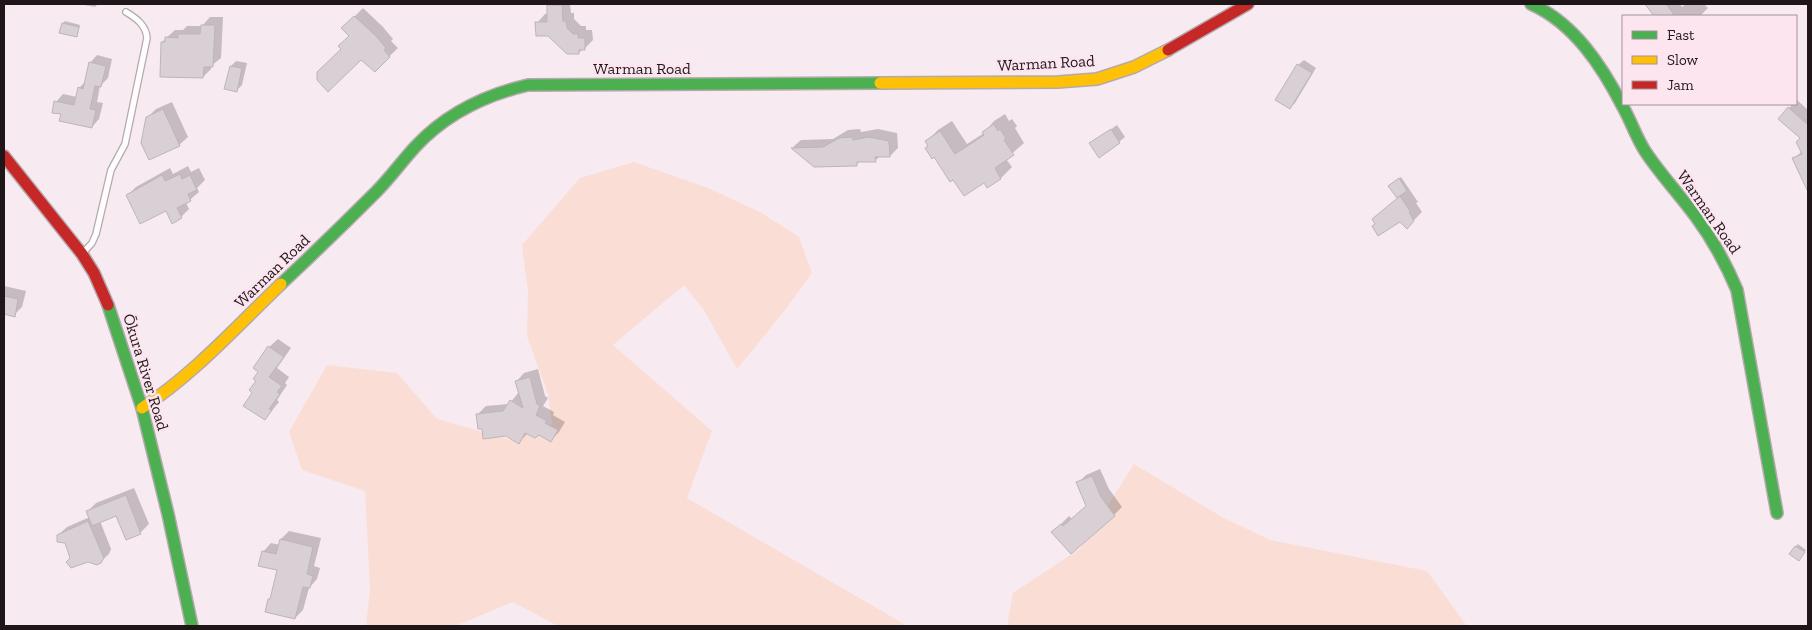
<svg xmlns="http://www.w3.org/2000/svg" width="1812" height="630" viewBox="0 0 1812 630" font-family="'Zilla Slab',serif">
	<rect width="100%" height="100%" fill="#f7eaf0"/>
	<g fill="#faded6">
		<polygon points="634,162 708,188 760,212 799,237 812,273 782,314 737,369 704,310 684,285 613,345 712,431 687,498 904,624 903,626 558,626 513,602 455,626 366,626 370,589 365,491 302,470 289,432 327,365 397,373 437,419 512,440 552,424 548,394 527,336 528,292 522,245 580,178"/>
		<polygon points="1134,464 1222,517 1270,540 1427,571 1467,626 1007,626 1013,593 1081,548"/>
	</g>
	<g fill="#0003">
		<polygon points="79,4 98,4 95,7"/>
		<polygon points="550,4 570,4 571,13 574,13 574,19 581,26 586,26 586,30 592,30 593,40 584,49 578,53 537,23 545,14 548,14 548,6"/>
		<polygon points="1646,4 1680,4 1682,7 1686,4 1704,4 1708,8 1700,16 1656,16"/>
		<polygon points="363,8 383,27 393,39 391,41 398,48 375,70 361,58 343,49 351,36 343,28"/>
		<polygon points="210,17 223,17 221,58 211,66 211,69 203,77 162,42 175,30 183,30 187,26 202,26"/>
		<polygon points="65,21 80,25 78,33 76,36 63,23"/>
		<polygon points="97,55 112,59 108,78 100,86 97,102 103,103 99,119 92,127 62,114 56,102 63,94 77,97 79,88 86,81 90,63"/>
		<polygon points="1304,60 1316,68 1295,103 1290,108 1298,65"/>
		<polygon points="236,61 247,63 242,85 236,91 231,66"/>
		<polygon points="1797,100 1808,110 1808,182 1805,183 1794,159 1802,151 1802,138 1789,108 1793,104 1796,104"/>
		<polygon points="172,102 188,137 179,145 148,117 156,109"/>
		<polygon points="1005,114 1009,121 1012,119 1017,126 1015,128 1024,143 1006,159 1012,167 1001,178 988,186 984,181 954,178 927,141 938,130 952,121 967,144 984,133 994,121"/>
		<polygon points="1117,125 1125,137 1119,142 1091,144"/>
		<polygon points="860,129 861,132 878,129 897,133 898,148 890,156 880,156 875,161 860,161 856,165 814,166 793,147 801,140 833,139 848,130"/>
		<polygon points="188,166 191,172 199,168 205,180 197,188 199,192 186,203 189,209 181,217 166,210 128,195 136,187 170,168 173,174"/>
		<polygon points="1401,177 1418,202 1416,203 1422,212 1407,227 1401,220 1376,224 1373,219 1398,198 1390,186"/>
		<polygon points="4,286 26,291 22,307 14,315 4,313"/>
		<polygon points="278,339 291,348 277,368 289,377 285,383 287,385 277,400 279,402 265,419 254,392 260,371 269,347"/>
		<polygon points="538,369 545,396 548,398 543,406 554,412 553,415 565,422 559,432 551,440 539,433 528,433 519,442 506,435 483,427 478,414 486,406 509,404 519,392 516,382 524,373"/>
		<polygon points="1100,469 1109,489 1122,507 1114,515 1053,532 1069,516 1072,519 1087,506 1078,483 1086,475"/>
		<polygon points="134,488 149,524 141,532 126,538 117,515 100,521 111,549 109,554 100,562 88,561 74,567 69,565 67,562 72,557 66,542 58,535 67,527 90,517 88,511 96,503"/>
		<polygon points="289,531 321,538 314,566 320,568 317,579 309,588 303,610 295,618 269,599 272,597 279,570 263,552 271,543 280,545 281,539"/>
		<polygon points="1798,544 1806,550 1801,557 1796,546"/>
	</g>
	<g fill="#d8d0d5" stroke="#beb5bb">
		<polygon points="1645,4 1666,4 1675,16 1654,16"/>
		<polygon points="547,5 562,5 563,21 566,21 567,28 573,34 578,34 578,38 585,38 585,50 579,50 579,54 567,54 548,36 536,36 535,22 547,22"/>
		<polygon points="354,16 375,35 386,48 384,50 390,57 375,72 361,60 328,92 317,80 317,72 341,49 338,46 349,36 341,28"/>
		<polygon points="62,23 79,27 77,37 59,33"/>
		<polygon points="201,25 215,25 213,67 204,67 203,78 160,77 161,42 165,42 165,37 178,38 178,34 200,34"/>
		<polygon points="89,62 106,66 101,87 95,86 90,109 96,110 92,128 59,121 61,114 52,113 54,101 74,105 78,87 83,89"/>
		<polygon points="1297,64 1312,73 1290,109 1275,100"/>
		<polygon points="230,66 242,68 237,92 224,89"/>
		<polygon points="1788,107 1808,125 1808,192 1792,158 1802,154 1796,142 1800,138 1778,119"/>
		<polygon points="163,109 180,146 149,160 141,143 146,117"/>
		<polygon points="994,124 998,131 1000,129 1006,138 1004,140 1014,155 995,168 1001,179 987,188 984,183 964,196 953,180 950,182 934,157 932,159 925,148 928,146 925,141 940,131 955,154 984,135 982,132"/>
		<polygon points="1111,129 1120,143 1099,158 1089,143"/>
		<polygon points="853,137 853,140 869,137 889,141 890,157 875,157 876,162 857,162 857,166 814,167 791,148 823,147 839,138"/>
		<polygon points="180,174 182,179 190,175 197,190 188,194 191,201 177,208 182,218 172,224 166,211 140,224 126,195 162,175 165,181"/>
		<polygon points="1399,178 1407,191 1397,198 1388,186"/>
		<polygon points="1400,196 1410,211 1409,212 1414,221 1407,229 1400,222 1378,236 1372,226 1375,224 1372,219"/>
		<polygon points="4,296 18,299 15,317 4,314"/>
		<polygon points="268,346 284,357 269,377 282,386 277,392 280,394 269,409 272,410 265,420 243,406 252,393 249,390 256,381 253,379 258,372 253,368"/>
		<polygon points="530,377 537,404 540,406 536,415 547,421 545,423 558,430 551,442 539,435 535,438 525,433 519,444 506,436 483,439 482,429 478,429 476,414 503,411 510,400 523,408 515,381"/>
		<polygon points="1092,476 1101,497 1115,516 1071,554 1051,532 1061,524 1063,526 1086,506 1076,482"/>
		<polygon points="126,495 141,534 126,540 116,516 92,526 86,511"/>
		<polygon points="88,521 104,558 101,563 97,565 88,562 71,568 66,562 70,558 65,543 57,542 57,535"/>
		<polygon points="280,539 313,547 307,574 313,576 310,588 303,587 295,619 265,612 268,599 270,599 277,570 258,566 262,551 276,554"/>
		<polygon points="1795,546 1805,552 1799,561 1789,554"/>
	</g>
	<g fill="none" stroke-linecap="round" stroke-linejoin="round">
		<g stroke="#b3aaad" stroke-width="8">
			<path id="lane" d="M 83,253 L 92,243 L 96,234 L 111,170 L 125,144 L 147,38 C 146,25 136,18 126,12"/>
		</g>
		<g stroke="#b3aaad" stroke-width="14">
			<g id="fast">
				<path d="M 1531,4 C 1574,23 1602,66 1623,107 C 1631,121 1636,137 1645,151 C 1660,174 1680,195 1696,217 C 1713,240 1726,264 1737,290 L 1777,513"/>
				<path d="M 281,284 C 313,254 345,223 376,192 C 391,177 402,161 416,146 C 447,113 485,95 528,85 L 880,83"/>
				<polyline points="108,305 142,408 168,514 192,626"/>
			</g>
		</g>
		<g stroke="#b3aaad" stroke-width="14">
			<g id="slow">
				<polyline points="880,83 1058,82 1097,79 1134,67 1168,50"/>
				<path d="M 142,408 C 194,374 236,327 281,284"/>
			</g>
		</g>
		<g stroke="#b3aaad" stroke-width="14">
			<g id="jam">
				<polyline points="1168,50 1248,4"/>
				<polyline points="4,156 82,254 94,273 108,305"/>
			</g>
		</g>
		<use href="#lane" stroke="#fefcfd" stroke-width="5.5"/>
		<use href="#fast" stroke="#4caf50" stroke-width="11"/>
		<use href="#slow" stroke="#ffc107" stroke-width="11"/>
		<use href="#jam" stroke="#c62828" stroke-width="11"/>
	</g>
	<g text-anchor="middle" dominant-baseline="central" stroke-width="5" stroke-linejoin="round" paint-order="stroke">
		<g font-size="16" fill="#1e1619" stroke="#fce5ef">
			<text transform="translate(1046 63) rotate(-3)">Warman Road</text>
			<text x="642" y="68">Warman Road</text>
			<text transform="translate(1709 212) rotate(55)">Warman Road</text>
			<text transform="translate(272 271) rotate(-44)">Warman Road</text>
			<text transform="translate(146 372) rotate(73)">Ōkura River Road</text>
		</g>
	</g>
	<rect width="1812" height="630" fill="none" stroke="#1e1619" stroke-width="10"/>
	<rect x="1622" y="15" width="175" height="90" fill="#fce5ef" stroke="#a39299"/>
	<rect x="1632" y="31" width="25" height="8" fill="#4caf50" stroke="#a39299"/>
	<text x="1667" y="40" font-size="15" fill="#1e1619">Fast</text>
	<rect x="1632" y="56" width="25" height="8" fill="#ffc107" stroke="#a39299"/>
	<text x="1667" y="65" font-size="15" fill="#1e1619">Slow</text>
	<rect x="1632" y="81" width="25" height="8" fill="#c62828" stroke="#a39299"/>
	<text x="1667" y="90" font-size="15" fill="#1e1619">Jam</text>
</svg>
